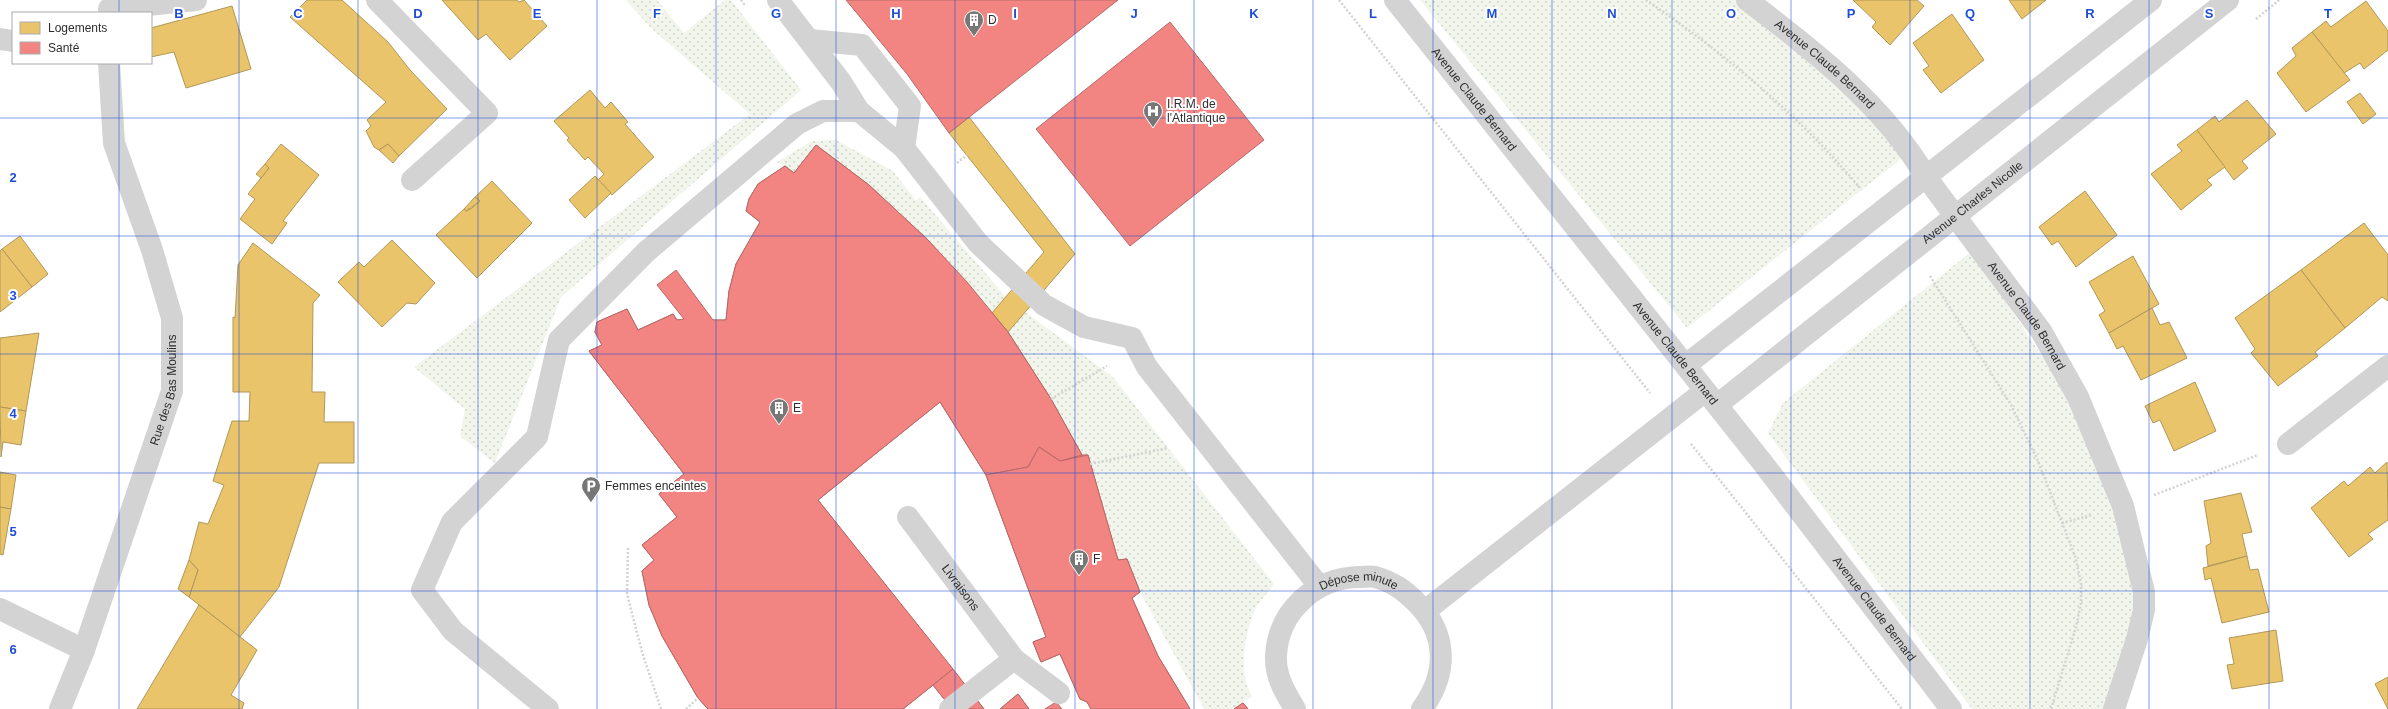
<svg xmlns="http://www.w3.org/2000/svg" width="2388" height="709" viewBox="0 0 2388 709" font-family="Helvetica,sans-serif">
	<defs>
		<pattern id="green-dots" width="8" height="8" patternUnits="userSpaceOnUse"><rect width="8" height="8" fill="#f1f5eb"/><path d="M2 2h.1M6 6h.1" fill="none" stroke="#cfd2ca" stroke-width="1.8" stroke-linecap="round"/></pattern>
	</defs>
	<rect width="100%" height="100%" fill="#fff"/>
	<g fill="url(#green-dots)">
		<polygon points="626,0 657,0 684,33 725,0 731,0 801,90 561,297 495,463 460,436 465,409 414,367 750,114 652,29"/>
		<polygon points="1420,0 1745,0 1911,151 1687,328"/>
		<path d="M 836,140 L 893,171 L 916,201 L 920,197 L 1006,297 L 992,313 C 938,246 884,197 816,145 L 795,173 L 777,162 L 812,141 Z"/>
		<polygon points="1972,251 2071,400 2116,508 2136,608 2104,709 1972,709 1768,433 1783,403"/>
		<path d="M 1025,312 L 1113,377 L 1274,584 C 1268,593 1258,602 1254,612 C 1244,636 1238,673 1252,696 L 1234,709 L 1204,709 L 1140,592 L 1127,559 L 1118,560 L 1088,455 L 1082,455 L 1051,399 L 1008,332 Z"/>
	</g>
	<g fill="#e9c46a" stroke="#b19758">
		<polygon points="307,0 342,0 388,42 410,70 447,109 399,156 388,144 379,150 374,147 366,131 371,126 367,120 386,102 290,17"/>
		<polygon points="442,0 517,0 519,2 524,0 547,26 510,60 486,34 478,40"/>
		<polygon points="1853,0 1917,0 1924,6 1890,45 1872,27 1876,22"/>
		<polygon points="2009,0 2046,0 2022,19"/>
		<polygon points="2366,1 2388,31 2388,50 2364,69 2360,63 2344,73 2312,32 2326,21 2331,27"/>
		<polygon points="232,6 251,69 186,88 174,52 151,57 151,28"/>
		<polygon points="1952,14 1984,60 1941,93 1923,70 1929,66 1913,43"/>
		<polygon points="2312,32 2350,80 2306,112 2277,73 2296,56 2292,48"/>
		<polygon points="590,90 605,108 611,102 628,122 625,124 654,157 612,195 598,180 604,174 588,157 585,160 567,140 569,138 554,121"/>
		<polygon points="2360,93 2376,114 2363,124 2347,102"/>
		<polygon points="2247,100 2276,134 2242,161 2248,168 2234,180 2197,130 2215,116 2219,122"/>
		<polygon points="969,117 1075,254 1008,332 992,313 1044,252 949,133"/>
		<polygon points="2197,130 2225,167 2207,180 2212,185 2181,210 2151,174 2182,151 2177,145"/>
		<polygon points="281,144 319,175 283,221 287,223 272,244 240,219 255,199 248,194 269,168 265,164"/>
		<polygon points="388,144 399,156 393,163 379,150"/>
		<polygon points="265,164 269,168 261,178 256,174"/>
		<polygon points="595,176 611,193 585,218 569,200"/>
		<polygon points="492,181 532,223 477,278 436,235 464,209 466,211 472,208 480,201 475,197"/>
		<polygon points="2085,191 2117,235 2076,267 2058,241 2052,245 2039,227"/>
		<polygon points="475,197 480,201 466,211 464,209"/>
		<polygon points="2364,223 2388,255 2388,301 2382,297 2345,328 2301,270"/>
		<polygon points="20,236 48,274 32,287 2,249"/>
		<polygon points="392,240 435,283 416,304 407,303 382,327 338,282 359,262 364,267"/>
		<polygon points="253,243 320,295 313,303 312,392 325,392 324,422 354,422 354,463 319,463 279,587 240,637 189,597 198,570 189,560 199,522 208,524 224,485 213,481 232,421 249,421 250,392 233,392 233,317 235,318 238,265"/>
		<polygon points="2,249 32,287 0,312 0,251"/>
		<polygon points="2133,256 2159,304 2109,333 2099,315 2105,311 2089,282"/>
		<polygon points="2301,270 2345,328 2315,352 2318,356 2278,386 2251,353 2255,349 2235,318"/>
		<polygon points="2152,308 2160,325 2169,322 2187,358 2141,380 2123,346 2117,349 2109,333"/>
		<polygon points="39,333 26,411 0,407 0,338"/>
		<polygon points="2195,382 2216,431 2174,451 2160,420 2153,423 2145,406"/>
		<polygon points="0,407 26,411 21,445 3,442 1,457"/>
		<polygon points="2387,462 2388,520 2368,534 2373,539 2349,557 2311,508 2344,481 2348,486 2370,467 2375,473"/>
		<polygon points="0,472 16,475 11,509 0,507"/>
		<polygon points="2241,493 2252,532 2242,534 2247,556 2208,566 2206,546 2211,543 2204,501"/>
		<polygon points="0,507 11,509 3,555 0,554"/>
		<polygon points="2247,556 2250,570 2258,569 2269,612 2222,623 2211,578 2205,580 2203,568"/>
		<polygon points="189,560 198,570 189,597 178,589"/>
		<polygon points="199,605 257,650 231,695 244,703 242,709 137,709"/>
		<polygon points="2276,630 2283,681 2232,689 2227,665 2234,664 2229,638"/>
		<polygon points="2388,677 2388,709 2375,684"/>
	</g>
	<g fill="#f28482" stroke="#b76a69">
		<polygon points="846,0 1118,0 949,133 907,74"/>
		<polygon points="1170,22 1264,140 1130,246 1036,129"/>
		<polygon points="816,145 869,185 928,240 1008,332 1051,399 1082,455 1088,455 1118,560 1127,559 1140,592 1132,598 1158,656 1190,709 1091,709 1087,702 1080,699 1060,654 1041,662 1033,642 1046,637 986,475 940,402 818,500 984,709 952,709 933,685 903,709 708,709 698,698 662,636 649,605 642,571 654,560 642,545 677,517 659,494 684,474 589,351 602,345 595,332 597,322 627,309 638,330 673,314 677,320 726,320 729,291 736,264 760,222 746,211 749,199 758,184 785,166 794,173"/>
		<polygon points="816,145 869,185 928,240 967,282 1008,332 1051,399 1082,455 1060,461 1039,447 1028,467 986,475 940,402 818,500 953,669 903,709 708,709 698,698 662,636 649,605 642,571 654,560 642,545 677,517 659,494 684,474 589,351 602,345 595,332 597,322 627,309 638,330 673,314 677,320 684,319 657,285 676,270 713,320 726,320 729,291 736,264 760,222 746,211 749,199 758,184 785,166 794,173"/>
		<polygon points="1039,447 1060,461 1088,455 1118,560 1127,559 1140,592 1132,598 1158,656 1190,709 1091,709 1087,702 1080,699 1060,654 1041,662 1033,642 1046,637 986,475 1028,467"/>
		<polygon points="953,669 984,709 952,709 933,685"/>
		<polygon points="1018,694 1029,709 1000,709"/>
		<polygon points="1018,694 1029,709 1000,709"/>
		<polygon points="1056,702 1062,709 1045,709"/>
		<polygon points="1243,703 1248,709 1234,709"/>
		<polygon points="1243,703 1248,709 1234,709"/>
	</g>
	<g fill="none" stroke-linecap="round" stroke-linejoin="round">
		<g stroke="#d3d3d3" stroke-width="2.5" stroke-dasharray="2 2" stroke-linecap="butt">
			<polyline points="741,0 744,4 746,2"/>
			<polyline points="1339,0 1650,393"/>
			<path d="M 1646,0 C 1724,53 1799,115 1860,188"/>
			<polyline points="2256,19 2279,0"/>
			<polyline points="957,163 967,155"/>
			<polyline points="1930,276 2011,405 2038,461 2075,556 2081,583 2081,603 2076,627 2051,709"/>
			<polyline points="1051,399 1107,366"/>
			<polyline points="1691,444 1902,709"/>
			<polyline points="1090,464 1168,448"/>
			<polyline points="2154,495 2258,455"/>
			<polyline points="2062,523 2092,515"/>
			<polyline points="628,548 627,594 642,652 661,709"/>
			<polyline points="686,709 698,698"/>
		</g>
		<g stroke="#d3d3d3" stroke-width="22">
			<polyline points="377,0 487,113 412,180"/>
			<polyline points="778,0 841,82 859,111 904,148 978,243 1044,305 1084,327 1132,338 1147,367 1319,586"/>
			<path id="s1" d="M 1395,0 L 1762,462 L 1951,709"/>
			<path id="s2" d="M 1747,0 C 1813,50 1884,105 1926,177 L 2041,331 L 2078,397 L 2123,506 L 2144,592 L 2144,610 L 2137,639 L 2114,709"/>
			<polyline points="109,9 196,0"/>
			<polyline points="0,39 13,41"/>
			<polyline points="810,40 862,45 910,106 904,148"/>
			<polyline points="1686,365 2151,0"/>
			<path id="s3" d="M 1717,405 L 2228,0"/>
			<polyline points="2288,444 2388,366"/>
			<path id="s4" d="M 908,517 L 1014,659 L 1059,693"/>
			<polyline points="0,609 84,650"/>
			<polyline points="1425,611 1705,391"/>
			<path id="s5" d="M 60,709 L 84,650 L 172,391 L 172,318 L 152,250 L 114,143 L 109,63"/>
			<polyline points="548,709 453,631 422,590 452,522 537,437 559,340 646,252 797,124 823,111 859,111"/>
			<polyline points="950,709 1014,659"/>
			<path id="s6" d="M 1295,709 C 1285,692 1275,676 1276,656 C 1278,611 1316,577 1360,577 C 1365,577 1371,576 1375,577 C 1393,582 1404,590 1416,602 C 1448,634 1448,673 1422,709"/>
		</g>
	</g>
	<path fill="none" stroke="#1d4ed8" stroke-width="1" stroke-opacity="0.55" d="M 119,0 L 119,13M 239,0 L 239,709M 358,0 L 358,709M 478,0 L 478,709M 597,0 L 597,709M 716,0 L 716,709M 836,0 L 836,709M 955,0 L 955,709M 1075,0 L 1075,709M 1194,0 L 1194,709M 1313,0 L 1313,709M 1433,0 L 1433,709M 1552,0 L 1552,709M 1672,0 L 1672,709M 1791,0 L 1791,709M 1910,0 L 1910,709M 2030,0 L 2030,709M 2149,0 L 2149,709M 2269,0 L 2269,709M 119,63 L 119,709M 0,118 L 2388,118M 0,236 L 2388,236M 0,354 L 2388,354M 0,473 L 2388,473M 0,591 L 2388,591"/>
	<defs>
		<g id="building-pin" transform="scale(1)"><path d="M0 17L-7.5 6A9.5 9.5 0 1 1 7.5 6Z" fill="#777" stroke="#fff"/><path d="M-4-6H4V6H1V3H-1V6H-4ZM-2.5-4.3h1.7v1.8h-1.7ZM.8-4.3h1.7v1.8H.8ZM-2.5-1h1.7V.8h-1.7ZM.8-1h1.7V.8H.8Z" fill="#fff"/></g>
		<g id="hospital-pin" transform="scale(1)"><path d="M0 17L-7.5 6A9.5 9.5 0 1 1 7.5 6Z" fill="#777" stroke="#fff"/><path d="M-5-5h3v3.5h4V-5h3V5h-3V1.5h-4V5h-3Z" fill="#fff"/></g>
		<g id="parking-pin" transform="scale(1)"><path d="M0 17L-7.5 6A9.5 9.5 0 1 1 7.5 6Z" fill="#777" stroke="#fff"/><path d="M-3.5-5.5H1a3.5 3.5 0 0 1 0 7H-1V5.5H-3.5ZM-1-3.4V-.6H.8a1.4 1.4 0 0 0 0-2.8Z" fill="#fff"/></g>
	</defs>
	<g fill-rule="evenodd">
		<use href="#building-pin" x="974" y="20"/>
		<use href="#hospital-pin" x="1153" y="111"/>
		<use href="#building-pin" x="779" y="408"/>
		<use href="#parking-pin" x="591" y="486"/>
		<use href="#building-pin" x="1079" y="559"/>
	</g>
	<g text-anchor="middle" dominant-baseline="central" stroke-width="4" stroke-linejoin="round" paint-order="stroke">
		<g font-size="12" fill="#2e2e2e" stroke="#fff" text-anchor="start">
			<text x="988" y="20">D</text>
			<text x="1167" y="104">I.R.M. de<tspan x="1167" dy="14">l'Atlantique</tspan></text>
			<text x="793" y="408">E</text>
			<text x="605" y="486">Femmes enceintes</text>
			<text x="1093" y="559">F</text>
		</g>
		<g font-size="12" fill="#2e2e2e" stroke="#fff">
			<text stroke="none"><textPath href="#s2" startOffset="101">Avenue Claude Bernard</textPath></text>
			<text stroke="none"><textPath href="#s1" startOffset="127">Avenue Claude Bernard</textPath></text>
			<text stroke="none"><textPath href="#s3" startOffset="326">Avenue Charles Nicolle</textPath></text>
			<text stroke="none"><textPath href="#s2" startOffset="425">Avenue Claude Bernard</textPath></text>
			<text stroke="none"><textPath href="#s1" startOffset="451">Avenue Claude Bernard</textPath></text>
			<text stroke="none"><textPath href="#s5" startOffset="337">Rue des Bas Moulins</textPath></text>
			<text stroke="none"><textPath href="#s4" startOffset="88">Livraisons</textPath></text>
			<text stroke="none"><textPath href="#s6" startOffset="183">Dépose minute</textPath></text>
			<text stroke="none"><textPath href="#s1" startOffset="775">Avenue Claude Bernard</textPath></text>
		</g>
	</g>
	<g font-size="13" text-anchor="middle" font-weight="bold" fill="#1d4ed8" stroke="#fff" stroke-width="4" stroke-linejoin="round" paint-order="stroke">
		<text x="179" y="18">B</text>
		<text x="298" y="18">C</text>
		<text x="418" y="18">D</text>
		<text x="537" y="18">E</text>
		<text x="657" y="18">F</text>
		<text x="776" y="18">G</text>
		<text x="896" y="18">H</text>
		<text x="1015" y="18">I</text>
		<text x="1134" y="18">J</text>
		<text x="1254" y="18">K</text>
		<text x="1373" y="18">L</text>
		<text x="1492" y="18">M</text>
		<text x="1612" y="18">N</text>
		<text x="1731" y="18">O</text>
		<text x="1851" y="18">P</text>
		<text x="1970" y="18">Q</text>
		<text x="2090" y="18">R</text>
		<text x="2209" y="18">S</text>
		<text x="2328" y="18">T</text>
		<text x="13" y="182">2</text>
		<text x="13" y="300">3</text>
		<text x="13" y="418">4</text>
		<text x="13" y="536">5</text>
		<text x="13" y="654">6</text>
	</g>
	<rect x="12" y="12" width="140" height="52" fill="#ffffff" stroke="#ababab"/>
	<rect x="20" y="22" width="20" height="12" fill="#e9c46a" stroke="#ababab"/>
	<text x="48" y="32" font-size="12" fill="#2e2e2e">Logements</text>
	<rect x="20" y="42" width="20" height="12" fill="#f28482" stroke="#ababab"/>
	<text x="48" y="52" font-size="12" fill="#2e2e2e">Santé</text>
</svg>
